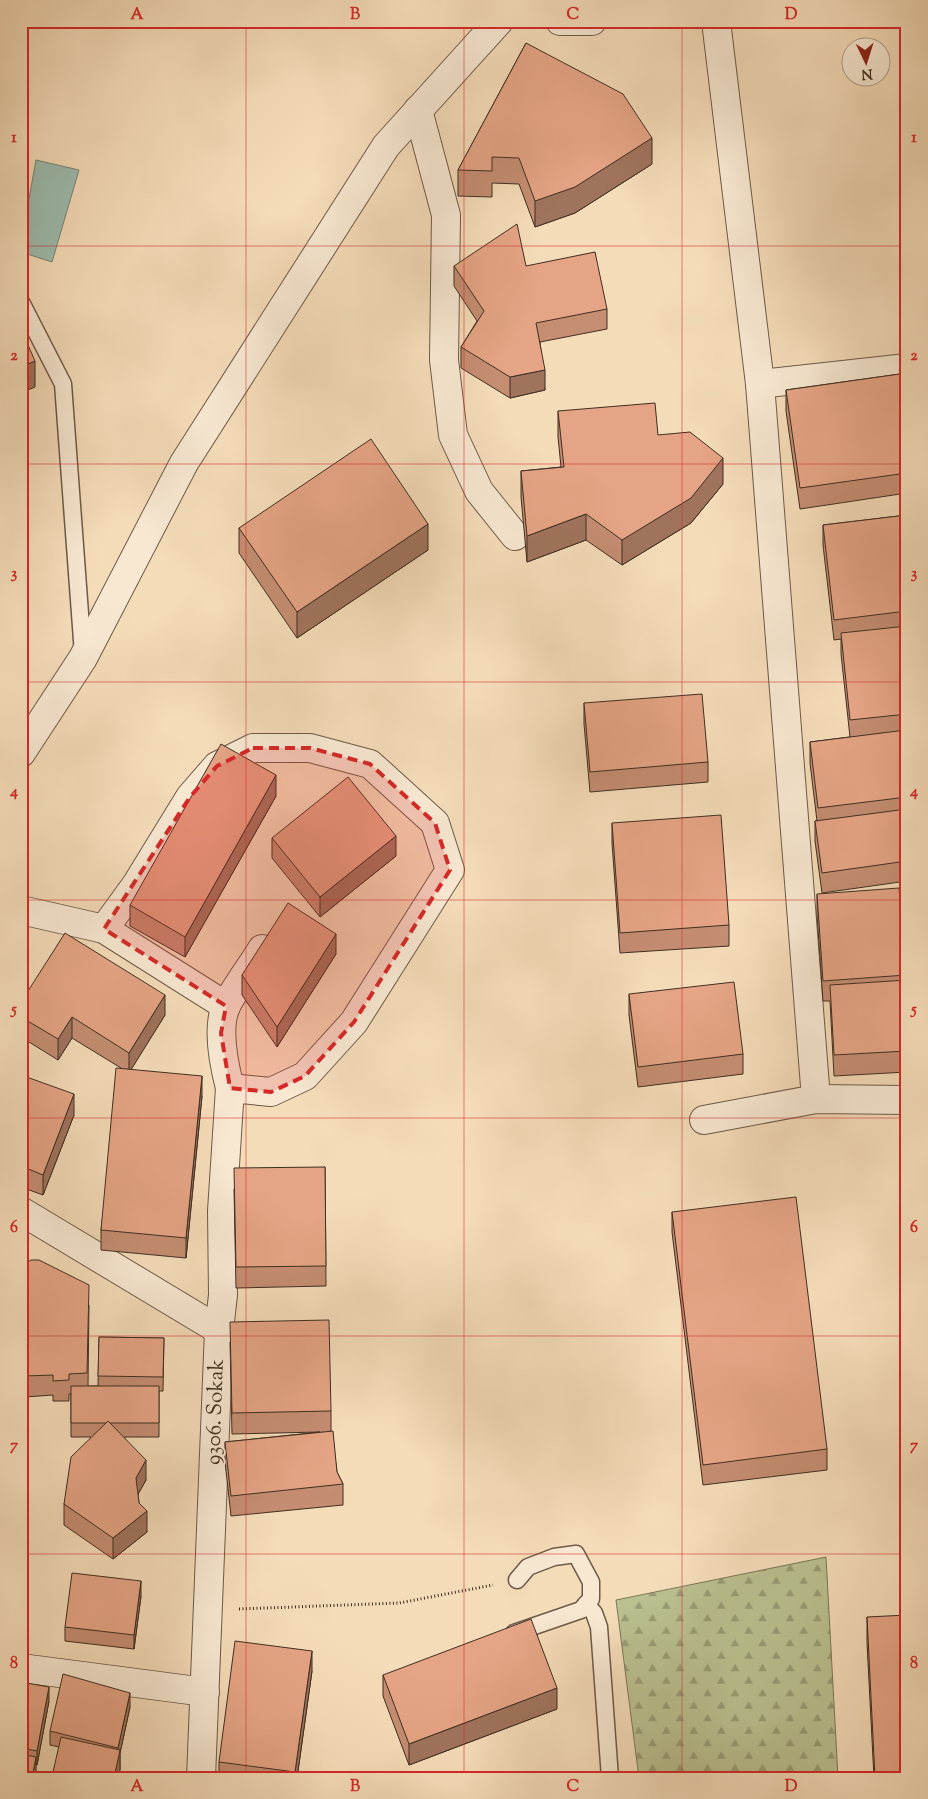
<svg xmlns="http://www.w3.org/2000/svg" width="928" height="1799" viewBox="0 0 928 1799" font-family="'Sorts Mill Goudy',serif">
	<defs>
		<pattern id="forest-firs" width="22" height="20" patternUnits="userSpaceOnUse" patternTransform="scale(1.25)"><rect width="22" height="20" fill="#bac090"/><path d="M5 1l3.5 6h-7zM16 11l3.5 6h-7z" fill="#999c75"/></pattern>
	</defs>
	<rect width="100%" height="100%" fill="#f5dcb9"/>
	<filter id="stains"><feTurbulence type="fractalNoise" baseFrequency=".004" numOctaves="4"/><feColorMatrix values="0 0 0 0 .2 0 0 0 0 .09 0 0 0 0 .02 0 0 0 .5 -.17"/></filter>
	<radialGradient id="worn" r=".72"><stop offset=".6" stop-color="#630" stop-opacity="0"/><stop offset="1" stop-color="#630" stop-opacity=".3"/></radialGradient>
	<polygon fill="url(#forest-firs)" stroke="#7c7758" points="826,1557 838,1778 639,1778 616,1600"/>
	<polygon fill="#9cbcae" stroke="#778376" points="36,160 79,170 52,262 21,252 21,243"/>
	<g fill="none" stroke-linecap="round" stroke-linejoin="round">
		<g stroke="#6c5a47" stroke-width="19">
			<g id="service">
				<polyline points="21,302 63,384 83,654"/>
				<polyline points="586,1604 594,1613 599,1627 610,1778"/>
				<polyline points="514,1633 581,1610 591,1599 591,1582 576,1554 554,1557 528,1567 517,1580"/>
			</g>
		</g>
		<g stroke="#6c5a47" stroke-width="30">
			<g id="minor">
				<polyline points="560,21 592,21"/>
				<polyline points="716,21 760,384 816,1099"/>
				<polyline points="418,110 446,215 444,360 453,435 479,491 515,536"/>
				<polyline points="760,384 907,368"/>
				<polyline points="21,753 83,658 184,463 386,146 499,21"/>
				<polyline points="21,910 104,929 136,885 190,797 217,766 253,748 310,748 370,764 435,823 450,870 354,1022 305,1076 271,1092 230,1088 222,1211 223,1295 219,1330 201,1778"/>
				<polyline points="104,929 226,1006"/>
				<path d="M 230,1088 C 224,1065 216,1026 227,1004 C 237,985 251,967 262,949"/>
				<polyline points="704,1120 816,1099 907,1100"/>
				<polyline points="21,1211 219,1330"/>
				<polyline points="21,1668 205,1692"/>
			</g>
		</g>
		<polyline stroke="#3f2e21" stroke-width="3" stroke-dasharray="1 2.5" stroke-linecap="butt" points="239,1609 399,1603 493,1585"/>
		<use href="#service" stroke="#f8e8d2" stroke-width="16"/>
		<use href="#minor" stroke="#f8e8d2" stroke-width="28"/>
	</g>
	<g fill="#c58d72" stroke="#3f2e21">
		<polygon points="526,43 652,164 575,213 535,227 519,184 492,183 492,197 458,196 458,170"/>
		<polygon points="454,266 526,266 607,309 607,329 540,342 545,390 510,398 461,368 461,347 477,321 454,286"/>
		<polygon points="907,373 907,493 800,509 786,411 786,390"/>
		<polygon points="558,411 658,435 723,484 691,523 622,565 586,540 527,562 521,497 521,471 561,467 558,437"/>
		<polygon points="907,515 907,881 822,893 815,841 815,821 817,821 810,763 810,742 850,737 841,654 841,639 834,640 823,545 823,525"/>
		<polygon points="239,528 428,550 297,638 239,553"/>
		<polygon points="584,703 708,762 708,782 590,792 584,724"/>
		<polygon points="276,796 185,957 130,926 130,905"/>
		<polygon points="612,823 729,925 729,946 620,953 612,843"/>
		<polygon points="272,838 396,856 320,917 272,858"/>
		<polygon points="817,894 906,975 906,980 907,980 907,1072 834,1076 830,1001 823,1001 817,915"/>
		<polygon points="336,954 277,1047 242,995 242,975"/>
		<polygon points="629,994 743,1054 743,1074 638,1087 629,1015"/>
		<polygon points="21,1002 165,1015 131,1069 202,1096 186,1258 101,1250 101,1230 121,1068 72,1038 58,1060 21,1037"/>
		<polygon points="21,1075 74,1115 43,1195 21,1187"/>
		<polygon points="325,1167 326,1286 236,1288 234,1189"/>
		<polygon points="672,1212 827,1449 827,1470 703,1485 672,1232"/>
		<polygon points="22,1266 89,1305 88,1386 98,1386 99,1337 164,1338 163,1391 159,1391 159,1437 124,1437 146,1480 138,1494 139,1503 147,1532 113,1559 64,1525 64,1504 91,1437 71,1437 71,1394 69,1394 69,1401 53,1401 53,1395 25,1397"/>
		<polygon points="230,1342 331,1411 331,1431 337,1472 343,1484 343,1505 231,1516 225,1462 225,1442 320,1432 232,1434"/>
		<polygon points="141,1596 134,1649 65,1641 65,1627"/>
		<polygon points="867,1617 907,1778 874,1778 867,1643"/>
		<polygon points="312,1671 297,1778 219,1778 219,1762"/>
		<polygon points="383,1675 557,1709 409,1765 383,1696"/>
		<polygon points="21,1682 49,1701 37,1765 36,1765 35,1778 21,1778"/>
		<polygon points="130,1707 120,1753 120,1770 59,1747 50,1745 50,1731"/>
	</g>
	<g fill="#a0735d" stroke="#3f2e21">
		<polygon points="652,138 652,164 575,213 535,227 535,201"/>
		<polygon points="35,361 35,387 21,393 21,367"/>
		<polygon points="545,370 545,390 510,398 510,377"/>
		<polygon points="723,458 723,484 691,523 622,565 622,540"/>
		<polygon points="586,514 586,540 527,562 527,536"/>
		<polygon points="428,524 428,550 297,638 297,612"/>
		<polygon points="276,775 276,796 185,957 185,937"/>
		<polygon points="396,836 396,856 320,917 320,897"/>
		<polygon points="336,934 336,954 277,1047 277,1027"/>
		<polygon points="165,995 165,1015 129,1073 129,1053"/>
		<polygon points="72,1017 72,1038 58,1060 58,1039"/>
		<polygon points="202,1076 202,1096 186,1258 186,1238"/>
		<polygon points="74,1094 74,1115 43,1195 43,1175"/>
		<polygon points="146,1460 146,1480 136,1498 136,1478"/>
		<polygon points="147,1511 147,1532 113,1559 113,1538"/>
		<polygon points="141,1581 141,1596 134,1649 134,1635"/>
		<polygon points="312,1651 312,1671 297,1778 295,1778 295,1772"/>
		<polygon points="49,1687 49,1701 37,1765 37,1751"/>
		<polygon points="557,1688 557,1709 409,1765 409,1744"/>
		<polygon points="130,1693 130,1707 120,1753 120,1770 119,1778 114,1778 118,1758 118,1748"/>
		<polygon points="36,1757 36,1771 35,1778 32,1778"/>
	</g>
	<g fill="#e5a485" stroke="#3f2e21">
		<polygon points="526,43 623,94 652,138 575,187 535,201 519,158 492,157 492,171 458,170"/>
		<polygon points="517,224 526,266 595,252 607,309 536,323 545,370 510,377 461,347 484,311 454,266"/>
		<polygon points="21,329 35,361 21,367"/>
		<polygon points="907,373 907,473 800,488 786,390"/>
		<polygon points="655,403 658,435 690,432 723,458 691,498 622,540 586,514 527,536 521,471 564,467 558,411"/>
		<polygon points="371,439 428,524 297,612 239,528"/>
		<polygon points="907,515 907,611 834,620 823,525"/>
		<polygon points="907,626 907,714 850,720 841,633"/>
		<polygon points="702,694 708,762 590,772 584,703"/>
		<polygon points="906,730 907,736 907,797 818,808 810,742"/>
		<polygon points="221,744 276,775 185,937 130,905"/>
		<polygon points="348,777 396,836 320,897 272,838"/>
		<polygon points="907,809 907,861 822,873 815,821"/>
		<polygon points="721,815 729,925 620,933 612,823"/>
		<polygon points="899,888 906,975 823,981 817,894"/>
		<polygon points="288,903 336,934 277,1027 242,975"/>
		<polygon points="65,933 165,995 129,1053 72,1017 58,1039 21,1017 21,1002"/>
		<polygon points="907,980 907,1051 834,1055 830,985"/>
		<polygon points="734,982 743,1054 638,1067 629,994"/>
		<polygon points="116,1068 202,1076 186,1238 101,1230"/>
		<polygon points="21,1075 74,1094 43,1175 21,1166"/>
		<polygon points="325,1167 326,1266 236,1267 234,1168"/>
		<polygon points="796,1197 827,1449 703,1465 672,1212"/>
		<polygon points="31,1260 39,1260 89,1285 87,1373 69,1374 69,1380 53,1381 53,1375 25,1376 22,1266"/>
		<polygon points="329,1320 331,1411 232,1413 230,1322"/>
		<polygon points="99,1337 164,1338 163,1377 98,1376"/>
		<polygon points="71,1386 159,1386 159,1423 110,1423 108,1421 106,1423 71,1423"/>
		<polygon points="108,1421 146,1460 136,1478 139,1503 147,1511 113,1538 64,1504 71,1457"/>
		<polygon points="333,1431 337,1472 343,1484 231,1496 225,1442"/>
		<polygon points="72,1573 141,1581 134,1635 65,1627"/>
		<polygon points="907,1615 907,1778 875,1778 867,1617"/>
		<polygon points="531,1619 557,1688 409,1744 383,1675"/>
		<polygon points="235,1641 312,1651 295,1772 219,1762"/>
		<polygon points="63,1674 130,1693 118,1748 50,1731"/>
		<polygon points="21,1682 49,1687 37,1751 21,1748"/>
		<polygon points="61,1737 120,1750 114,1778 45,1778 46,1773 53,1772"/>
		<polygon points="21,1754 36,1757 32,1778 21,1778"/>
	</g>
	<path fill="#d62828" fill-opacity="0.2" stroke="#d62828" stroke-width="4" stroke-dasharray="10 6" stroke-linejoin="round" d="M 253,748 L 310,748 L 370,764 L 435,823 L 450,870 L 354,1022 L 305,1076 L 271,1092 L 230,1088 L 221,1033 L 226,1006 L 104,929 L 190,797 L 217,766 Z"/>
	<path fill="none" stroke="#d62828" stroke-width="1" stroke-opacity="0.55" d="M 246,21 L 246,1778M 464,21 L 464,1778M 682,21 L 682,1778M 21,246 L 907,246M 21,464 L 907,464M 21,682 L 907,682M 21,900 L 907,900M 21,1118 L 907,1118M 21,1336 L 907,1336M 21,1554 L 907,1554"/>
	<g text-anchor="middle" dominant-baseline="central" stroke-width="4" stroke-linejoin="round" paint-order="stroke">
		<g font-size="21" fill="#3f2e21" stroke="#f8e8d2">
			<text transform="translate(216 1412) rotate(-88)">9306. Sokak</text>
		</g>
	</g>
	<rect width="928" height="1799" fill="none" stroke="#f5dcb9" stroke-width="55"/>
	<g transform="translate(866 62) rotate(176)"><circle r="24" fill="#f8e8d2" stroke="#ae9e8b"/>
	<path d="M0-4L9 19L0 12L-9 19Z" fill="#8f2418"/>
	<text y="-8" font-size="14" font-weight="bold" text-anchor="middle" fill="#3f2e21">N</text>
	</g>
	<rect x="28" y="28" width="872" height="1744" fill="none" stroke="#d62828" stroke-width="2"/>
	<g font-size="16" text-anchor="middle" font-weight="bold" fill="#d62828">
		<text x="137" y="19">A</text>
		<text x="355" y="19">B</text>
		<text x="573" y="19">C</text>
		<text x="791" y="19">D</text>
		<text x="14" y="142">1</text>
		<text x="914" y="142">1</text>
		<text x="14" y="360">2</text>
		<text x="914" y="360">2</text>
		<text x="14" y="578">3</text>
		<text x="914" y="578">3</text>
		<text x="14" y="796">4</text>
		<text x="914" y="796">4</text>
		<text x="14" y="1014">5</text>
		<text x="914" y="1014">5</text>
		<text x="14" y="1232">6</text>
		<text x="914" y="1232">6</text>
		<text x="14" y="1450">7</text>
		<text x="914" y="1450">7</text>
		<text x="14" y="1668">8</text>
		<text x="914" y="1668">8</text>
		<text x="137" y="1791">A</text>
		<text x="355" y="1791">B</text>
		<text x="573" y="1791">C</text>
		<text x="791" y="1791">D</text>
	</g>
	<rect width="100%" height="100%" filter="url(#stains)"/>
	<rect width="100%" height="100%" fill="url(#worn)"/>
</svg>
